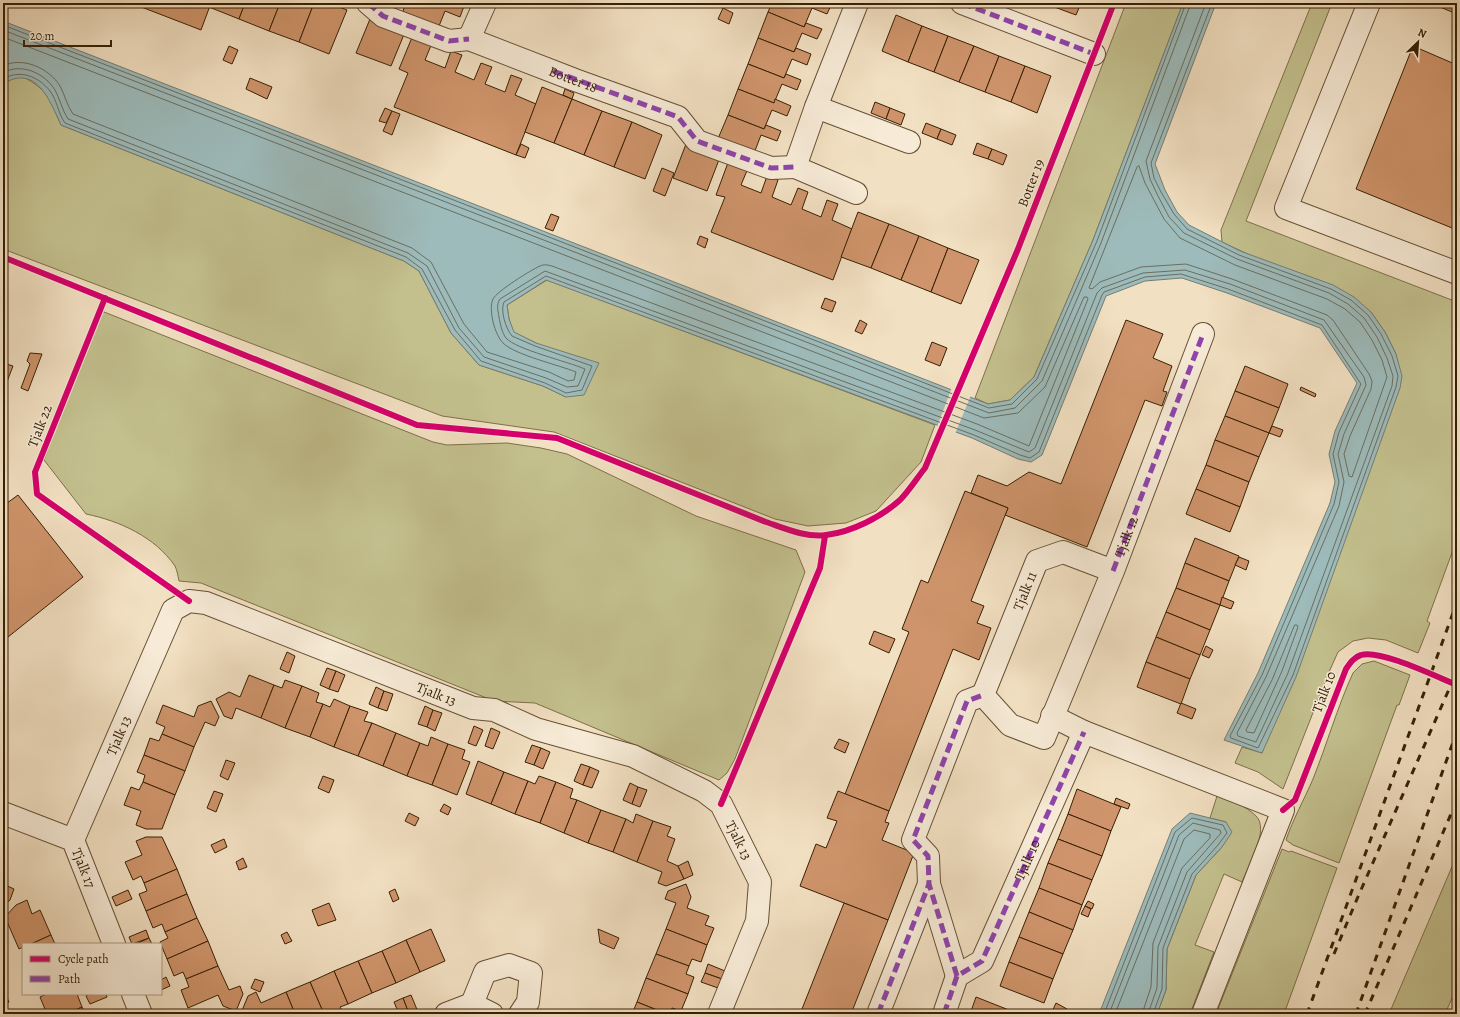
<svg xmlns="http://www.w3.org/2000/svg" width="1460" height="1017" viewBox="0 0 1460 1017" font-family="Alegreya,serif">
	<rect width="100%" height="100%" fill="#f2e0c2"/>
	<filter id="stains"><feTurbulence type="fractalNoise" baseFrequency=".005" numOctaves="4"/><feColorMatrix values="0 0 0 0 .2 0 0 0 0 .09 0 0 0 0 .02 0 0 0 .5 -.17"/></filter>
	<radialGradient id="worn" r=".72"><stop offset=".6" stop-color="#630" stop-opacity="0"/><stop offset="1" stop-color="#630" stop-opacity=".3"/></radialGradient>
	<g fill="#c3c08e" stroke="#7e7049">
		<polygon points="1126,3 1183,3 1093,240 1034,377 1010,400 988,404 975,398"/>
		<polygon points="1312,3 1332,3 1246,221 1457,302 1457,539 1427,621 1430,623 1418,653 1386,640 1368,638 1353,641 1338,652 1329,672 1283,789 1258,772 1235,763 1242,747 1262,753 1396,354 1385,332 1371,312 1222,242 1221,230"/>
		<path d="M 23,77 C 48,89 51,102 61,125 L 404,261 L 419,271 L 451,333 L 479,365 L 543,386 L 566,397 L 536,343 L 513,332 L 509,319 L 507,305 L 547,280 L 935,425 L 921,462 L 876,511 L 846,523 L 808,526 L 775,519 L 554,432 L 442,416 L 3,249 L 3,84 L 12,78 Z"/>
		<path d="M 99,310 L 433,442 L 447,445 L 507,443 L 541,448 L 567,454 L 696,516 L 796,550 L 805,572 L 735,759 L 727,773 L 719,780 L 535,703 L 494,701 L 201,583 L 179,581 C 178,576 177,570 175,566 C 155,537 120,521 86,514 L 44,460 Z"/>
		<path d="M 1374,661 L 1410,675 L 1399,705 L 1397,705 L 1339,863 L 1293,845 L 1286,840 C 1293,819 1304,800 1313,779 C 1327,744 1337,708 1353,673 L 1362,664 Z"/>
		<path d="M 1218,793 C 1230,800 1246,806 1256,816 C 1270,829 1248,867 1242,882 L 1224,874 L 1195,945 L 1214,952 L 1190,1014 L 1157,1014 L 1166,990 L 1167,949 L 1196,875 L 1222,847 L 1226,822 L 1210,818 Z"/>
		<polygon points="1282,849 1289,852 1291,851 1337,868 1284,1014 1216,1014"/>
		<polygon points="1454,862 1457,863 1457,987 1445,1014 1389,1014"/>
	</g>
	<g fill="#9dbbbb" stroke="#757d72">
		<path d="M 1183,3 L 1216,3 L 1155,164 L 1165,190 L 1177,212 L 1189,225 L 1240,251 L 1333,285 L 1354,297 L 1371,312 L 1385,332 L 1396,354 L 1402,376 L 1400,388 L 1296,677 L 1262,753 L 1224,740 L 1258,673 L 1330,503 L 1335,482 L 1329,454 L 1335,431 L 1357,383 L 1320,328 L 1227,293 L 1182,278 L 1145,281 L 1106,296 L 1042,455 L 1031,462 L 1018,459 L 972,438 L 546,280 L 507,305 L 509,319 L 514,332 L 536,343 L 599,363 L 584,395 L 566,397 L 543,386 L 479,365 L 451,333 L 419,271 L 404,261 L 61,125 C 50,101 36,63 3,84 L 3,21 L 988,404 L 1010,400 L 1034,377 L 1093,240 Z"/>
		<polygon points="1190,813 1226,822 1232,832 1222,847 1196,875 1167,949 1166,990 1157,1014 1099,1014 1172,829"/>
	</g>
	<polygon fill="#f2e0c2" points="952,387 971,395 955,434 937,427"/>
	<g fill="none" stroke-linecap="round" stroke-linejoin="round">
		<g stroke="#6a6e60" stroke-width="1">
			<polyline points="3,25 989,408 1012,404 1037,379 1097,241 1186,3"/>
			<polyline points="3,30 989,413 1015,408 1042,381 1101,243 1191,3"/>
			<path d="M 3,37 L 984,418 L 1018,413 L 1045,387 L 1084,297 L 1087,297 L 1088,299 L 1029,446 L 977,424 L 552,266 C 548,265 544,264 540,266 C 531,270 497,291 493,299 C 488,310 495,335 503,343 C 515,355 559,365 576,372 L 574,380 L 568,381 L 549,372 L 487,352 L 464,324 L 431,262 L 412,248 L 73,114 C 67,106 65,95 60,86 C 49,68 22,56 3,66"/>
			<path d="M 3,73 C 20,62 45,73 55,90 C 60,99 62,110 68,119 L 408,253 L 427,266 L 459,328 L 484,357 L 546,378 L 567,387 L 578,386 L 585,369 C 569,362 515,349 506,338 C 502,333 500,323 499,317 C 498,310 496,305 500,299 L 545,271 L 975,430 L 1029,452 L 1035,448 L 1097,293 L 1102,288 L 1143,273 L 1185,270 L 1230,284 L 1324,320 L 1364,377 L 1366,385 L 1344,434 L 1338,454 L 1344,482 L 1339,506 L 1266,677 L 1237,733 L 1238,736 L 1256,742 L 1288,673 L 1392,386 L 1393,376 L 1387,358 L 1377,337 L 1364,318 L 1348,304 L 1329,293 L 1237,259 L 1184,233 L 1169,217 L 1157,194 L 1150,179 L 1146,161 L 1206,3"/>
			<path d="M 3,79 C 20,69 38,76 50,91 C 57,100 58,113 65,123 L 406,257 L 422,269 L 455,330 L 481,361 L 545,383 L 566,393 L 582,390 L 592,366 L 535,346 L 512,336 C 506,329 500,311 504,302 L 546,276 L 974,435 L 1020,455 L 1030,458 L 1039,452 L 1102,295 L 1104,292 L 1145,277 L 1181,274 L 1228,289 L 1322,325 L 1361,384 L 1339,432 L 1333,454 L 1339,482 L 1334,504 L 1262,675 L 1230,736 L 1231,738 L 1258,748 L 1293,675 L 1396,387 L 1398,376 L 1392,356 L 1381,334 L 1368,315 L 1351,300 L 1331,289 L 1239,255 L 1187,229 L 1174,214 L 1161,192 L 1154,178 L 1151,163 L 1212,3"/>
			<polygon points="1139,166 1145,183 1164,219 1180,238 1235,265 1327,299 1345,309 1360,322 1372,340 1382,360 1387,377 1352,477 1349,476 1344,454 1350,436 1371,389 1372,381 1369,374 1333,320 1327,315 1232,279 1186,264 1141,267 1100,282 1092,289 1089,288 1137,167"/>
			<polygon points="1295,625 1297,625 1298,627 1282,671 1254,733 1247,732 1246,730 1272,680"/>
			<polyline points="1104,1014 1175,832 1192,818 1223,825 1227,833 1218,845 1192,874 1163,948 1162,989 1153,1014"/>
			<polyline points="1109,1014 1179,835 1193,823 1220,830 1221,833 1187,872 1158,947 1157,988 1148,1014"/>
			<polyline points="1115,1014 1184,839 1194,830 1210,834 1210,838 1182,868 1153,943 1151,987 1142,1014"/>
		</g>
	</g>
	<g fill="#cf946b" stroke="#382004">
		<polygon points="131,3 211,3 201,30"/>
		<polygon points="211,3 245,3 239,19 209,7"/>
		<polygon points="245,3 280,3 269,31 239,19"/>
		<polygon points="280,3 314,3 299,42 269,31"/>
		<polygon points="314,3 329,3 347,10 329,54 299,42"/>
		<polygon points="406,3 456,3 464,6 460,17 445,11 437,31 401,16"/>
		<polygon points="772,3 832,3 827,14 812,8 804,27 768,12"/>
		<polygon points="1050,3 1081,3 1076,15 1049,5"/>
		<polygon points="1430,3 1457,3 1457,14"/>
		<polygon points="723,8 733,13 729,24 718,19"/>
		<polygon points="768,12 804,27 806,23 822,29 817,39 802,33 794,52 758,38"/>
		<polygon points="896,15 922,26 908,62 882,51"/>
		<polygon points="370,19 405,32 391,66 356,53"/>
		<polygon points="922,26 948,36 934,72 908,62"/>
		<polygon points="413,35 432,43 425,60 445,68 451,51 462,55 455,72 474,80 481,63 492,67 485,84 505,92 511,75 522,79 515,95 536,104 516,155 394,107 408,73 399,69"/>
		<polygon points="948,36 974,46 959,82 934,72"/>
		<polygon points="758,38 794,52 796,48 811,54 807,65 792,59 784,78 748,64"/>
		<polygon points="229,46 238,50 232,64 223,60"/>
		<polygon points="974,46 999,56 985,92 959,82"/>
		<polygon points="1413,46 1457,65 1457,230 1356,189"/>
		<polygon points="999,56 1025,66 1011,102 985,92"/>
		<polygon points="748,64 784,78 786,74 801,80 797,90 782,84 774,103 738,89"/>
		<polygon points="1025,66 1051,76 1037,113 1011,102"/>
		<polygon points="250,78 272,87 267,99 246,89"/>
		<polygon points="542,87 572,99 554,143 525,132"/>
		<polygon points="565,89 574,93 572,99 563,95"/>
		<polygon points="738,89 774,103 775,99 791,106 787,116 772,110 764,129 728,115"/>
		<polygon points="572,99 602,111 584,155 554,143"/>
		<polygon points="875,102 890,108 886,119 871,113"/>
		<polygon points="385,108 392,111 386,123 379,121"/>
		<polygon points="890,108 905,114 901,125 886,119"/>
		<polygon points="392,111 400,114 392,135 383,131"/>
		<polygon points="602,111 632,122 614,167 584,155"/>
		<polygon points="728,115 764,129 766,125 781,131 777,141 761,135 753,156 717,141"/>
		<polygon points="632,122 662,135 645,179 614,167"/>
		<polygon points="926,123 941,129 937,139 922,133"/>
		<polygon points="941,129 956,135 952,145 937,139"/>
		<polygon points="977,143 992,149 988,159 973,154"/>
		<polygon points="521,144 529,148 525,158 516,155"/>
		<polygon points="686,144 720,157 707,191 673,178"/>
		<polygon points="992,149 1007,155 1003,165 988,159"/>
		<polygon points="729,160 748,168 741,185 761,193 767,176 778,180 772,197 791,205 798,188 808,192 802,209 821,217 827,200 838,204 832,220 852,229 833,280 711,232 725,197 716,195"/>
		<polygon points="662,168 674,173 665,196 653,191"/>
		<polygon points="858,212 889,224 871,268 841,257"/>
		<polygon points="551,214 559,217 553,231 545,228"/>
		<polygon points="889,224 919,236 901,280 871,268"/>
		<polygon points="700,236 708,239 705,248 697,244"/>
		<polygon points="919,236 948,248 931,292 901,280"/>
		<polygon points="948,248 979,260 961,304 931,292"/>
		<polygon points="825,298 836,302 832,312 821,308"/>
		<polygon points="860,320 867,324 862,334 855,331"/>
		<polygon points="1126,320 1163,334 1153,358 1172,366 1163,391 1167,392 1162,406 1145,400 1087,547 1005,515 1008,508 971,493 978,475 1007,486 1029,472 1061,484"/>
		<polygon points="932,342 947,348 940,366 925,360"/>
		<polygon points="30,353 42,354 28,391 21,388 30,364 27,361"/>
		<polygon points="3,363 13,366 3,392"/>
		<polygon points="1245,366 1288,384 1279,408 1235,391"/>
		<polygon points="1301,387 1316,394 1315,397 1300,390"/>
		<polygon points="1235,391 1279,408 1269,433 1225,416"/>
		<polygon points="1225,416 1269,433 1259,457 1215,440"/>
		<polygon points="1272,426 1283,430 1280,437 1269,433"/>
		<polygon points="1215,440 1259,457 1249,482 1206,465"/>
		<polygon points="1206,465 1249,482 1240,507 1196,489"/>
		<polygon points="1196,489 1240,507 1230,532 1186,514"/>
		<polygon points="965,491 1008,508 971,601 984,606 977,623 991,628 979,660 953,649 889,811 845,794 909,632 902,629 921,580 928,583"/>
		<polygon points="18,495 83,577 3,641 3,506"/>
		<polygon points="1195,538 1239,556 1229,581 1185,563"/>
		<polygon points="1239,557 1249,561 1246,570 1235,565"/>
		<polygon points="1185,563 1229,581 1220,605 1176,588"/>
		<polygon points="1176,588 1220,605 1210,630 1166,612"/>
		<polygon points="1222,597 1234,602 1231,609 1220,605"/>
		<polygon points="1166,612 1210,630 1200,655 1156,637"/>
		<polygon points="874,631 895,639 889,653 869,644"/>
		<polygon points="1156,637 1200,655 1190,679 1146,662"/>
		<polygon points="1206,646 1213,650 1209,658 1202,655"/>
		<polygon points="287,652 295,656 289,673 280,669"/>
		<polygon points="1146,662 1190,679 1181,704 1137,687"/>
		<polygon points="327,668 336,671 329,689 320,685"/>
		<polygon points="336,671 345,675 338,692 329,689"/>
		<polygon points="249,675 274,685 261,718 236,708 232,719 224,716 216,699 229,692 240,697"/>
		<polygon points="285,680 302,686 285,728 261,718 274,685 282,688"/>
		<polygon points="302,686 319,693 316,702 323,704 310,737 285,728"/>
		<polygon points="376,687 384,691 378,708 369,704"/>
		<polygon points="384,691 393,694 387,711 378,708"/>
		<polygon points="334,699 350,706 334,747 310,737 323,704 330,707"/>
		<polygon points="211,701 219,717 215,726 205,722 194,747 162,734 165,727 156,723 163,705 194,717 198,706"/>
		<polygon points="1181,703 1196,709 1192,719 1177,713"/>
		<polygon points="350,706 368,712 364,721 372,723 358,756 334,747"/>
		<polygon points="425,706 433,710 427,727 418,724"/>
		<polygon points="433,710 442,713 435,731 427,727"/>
		<polygon points="372,723 396,733 383,766 358,756"/>
		<polygon points="474,726 483,730 476,746 468,743"/>
		<polygon points="491,728 500,732 493,749 485,746"/>
		<polygon points="396,733 420,743 407,776 383,766"/>
		<polygon points="162,734 194,747 185,771 144,755 150,738 159,741"/>
		<polygon points="431,737 448,744 432,785 407,776 420,743 428,746"/>
		<polygon points="839,739 849,743 845,753 834,748"/>
		<polygon points="448,744 465,750 462,759 470,762 457,795 432,785"/>
		<polygon points="532,745 541,748 534,765 525,762"/>
		<polygon points="541,748 550,752 543,769 534,765"/>
		<polygon points="144,755 185,771 175,795 143,782 145,775 137,772"/>
		<polygon points="226,760 235,763 228,780 220,776"/>
		<polygon points="478,761 504,772 491,804 466,794"/>
		<polygon points="581,764 590,767 583,785 574,781"/>
		<polygon points="590,767 599,771 592,788 583,785"/>
		<polygon points="504,772 528,781 515,814 491,804"/>
		<polygon points="323,776 334,780 329,793 318,788"/>
		<polygon points="539,776 556,782 540,823 515,814 528,781 535,784"/>
		<polygon points="143,782 175,795 162,829 146,829 136,825 141,811 124,805 131,787 139,790"/>
		<polygon points="556,782 573,789 570,798 577,800 564,833 540,823"/>
		<polygon points="630,783 638,787 632,804 623,800"/>
		<polygon points="638,787 647,790 640,807 632,804"/>
		<polygon points="1077,789 1121,807 1111,831 1068,814"/>
		<polygon points="214,791 223,794 216,812 207,808"/>
		<polygon points="838,791 889,811 885,822 889,823 882,840 914,853 888,920 800,886 816,844 826,848 837,821 827,818"/>
		<polygon points="1116,798 1130,804 1128,809 1114,804"/>
		<polygon points="577,800 601,810 588,843 564,833"/>
		<polygon points="444,804 451,808 448,815 440,811"/>
		<polygon points="601,810 626,819 613,852 588,843"/>
		<polygon points="409,813 419,818 415,826 405,821"/>
		<polygon points="636,814 653,821 637,862 613,852 626,819 633,823"/>
		<polygon points="1068,814 1111,831 1102,856 1058,839"/>
		<polygon points="653,821 671,827 667,836 675,839 667,861 678,866 684,879 666,886 658,883 662,872 637,862"/>
		<polygon points="146,837 162,837 177,869 144,883 141,876 133,880 125,862 142,855 136,841"/>
		<polygon points="224,839 227,847 215,853 211,845"/>
		<polygon points="1058,839 1102,856 1092,880 1048,863"/>
		<polygon points="243,858 247,867 239,870 236,862"/>
		<polygon points="688,861 693,875 684,879 678,866"/>
		<polygon points="1048,863 1092,880 1082,905 1039,888"/>
		<polygon points="177,869 187,894 146,911 139,894 147,891 144,883"/>
		<polygon points="3,884 14,889 10,900 3,907"/>
		<polygon points="686,884 691,897 687,908 709,916 705,925 714,928 707,945 666,929 676,903 665,899 668,891"/>
		<polygon points="1039,888 1082,905 1073,930 1029,912"/>
		<polygon points="395,889 399,899 393,902 389,892"/>
		<polygon points="128,890 132,899 116,906 112,897"/>
		<polygon points="187,894 197,918 165,932 162,924 153,928 146,911"/>
		<polygon points="27,900 32,914 40,910 51,935 31,944 23,944 23,947 19,949 5,917 16,905"/>
		<polygon points="1088,901 1094,904 1092,909 1085,906"/>
		<polygon points="329,903 336,920 318,926 312,910"/>
		<polygon points="844,903 888,920 851,1014 800,1014"/>
		<polygon points="1085,906 1091,909 1088,917 1081,914"/>
		<polygon points="1029,912 1073,930 1063,954 1019,937"/>
		<polygon points="197,918 208,941 167,959 160,942 168,938 165,932"/>
		<polygon points="431,929 445,961 420,972 406,940"/>
		<polygon points="598,929 619,938 614,949 600,943"/>
		<polygon points="666,929 707,945 701,962 692,959 689,966 656,954"/>
		<polygon points="146,930 149,938 132,944 129,937"/>
		<polygon points="287,932 292,941 285,944 281,935"/>
		<polygon points="51,935 55,944 31,944"/>
		<polygon points="1019,937 1063,954 1053,979 1009,962"/>
		<polygon points="149,938 152,944 136,944"/>
		<polygon points="406,940 420,972 396,983 382,951"/>
		<polygon points="208,941 218,966 186,979 183,972 174,976 167,959"/>
		<polygon points="382,951 396,983 372,993 358,961"/>
		<polygon points="656,954 689,966 686,974 694,977 688,994 646,978"/>
		<polygon points="358,961 372,993 348,1004 334,971"/>
		<polygon points="1009,962 1053,979 1044,1003 1000,986"/>
		<polygon points="708,964 725,971 722,979 705,973"/>
		<polygon points="218,966 229,990 240,986 243,994 236,1011 223,1006 218,995 188,1008 181,990 189,987 186,979"/>
		<polygon points="334,971 348,1004 340,1007 344,1014 324,1014 310,982"/>
		<polygon points="705,973 722,979 718,988 701,982"/>
		<polygon points="166,977 170,986 161,990 161,980"/>
		<polygon points="646,978 688,994 681,1011 672,1008 670,1014 667,1014 637,1002"/>
		<polygon points="255,979 264,982 260,992 251,988"/>
		<polygon points="310,982 324,1014 295,1014 286,992"/>
		<polygon points="3,990 9,1002 3,1005"/>
		<polygon points="256,992 261,1003 286,992 295,1014 241,1013 248,996"/>
		<polygon points="47,994 77,994 82,1007 67,1014 47,1014 40,997"/>
		<polygon points="89,994 106,994 107,997 90,1004 86,996"/>
		<polygon points="411,995 418,1012 409,1014 403,998"/>
		<polygon points="976,997 1019,1014 970,1014"/>
		<polygon points="403,998 409,1014 399,1014 394,1002"/>
		<polygon points="637,1002 667,1014 632,1014"/>
		<polygon points="1056,1003 1067,1009 1065,1014 1051,1014"/>
		<polygon points="82,1007 85,1014 67,1014"/>
	</g>
	<g fill="none" stroke-linecap="round" stroke-linejoin="round">
		<g stroke="#665034" stroke-width="24">
			<g id="minor">
				<polyline points="368,3 383,16 449,41 469,39"/>
				<path id="s1" d="M 485,3 L 469,39 L 575,80 L 678,117 L 697,141 L 771,168 L 795,167"/>
				<polyline points="962,3 1094,54"/>
				<polyline points="1369,3 1286,208 1457,273"/>
				<polyline points="816,107 909,142"/>
				<polyline points="856,193 795,167 816,107 857,3"/>
				<polyline points="1113,571 1063,552 1037,561 983,695 1010,725 1044,738 1113,571 1203,334"/>
				<polyline points="1052,716 1084,732 1283,810 1203,1014"/>
				<path id="s2" d="M 3,813 L 73,840 L 114,944"/>
				<path id="s3" d="M 73,840 L 173,610 L 189,601 L 206,603 L 473,708 L 494,710 L 536,729 L 633,756 L 704,791 L 721,804 L 760,882 L 757,921 L 719,1014"/>
				<polyline points="957,976 929,884 928,856 913,840 967,701 983,695"/>
				<polyline points="133,994 141,1014"/>
				<polyline points="472,1004 485,972 509,965 531,973 528,1002 520,1014"/>
				<polyline points="446,1014 472,1004 492,1014"/>
				<polyline points="878,1014 929,884"/>
				<path id="s4" d="M 944,1014 L 957,976 L 982,961 L 1084,732"/>
			</g>
		</g>
		<use href="#minor" stroke="#f7ebd7" stroke-width="22"/>
		<g stroke="#382004" stroke-width="3" stroke-dasharray="7 7" stroke-linecap="butt">
			<polyline points="1334,954 1357,899 1457,671"/>
			<polyline points="1307,1014 1457,602"/>
			<polyline points="1356,1014 1457,731"/>
			<polyline points="1365,1014 1457,800"/>
		</g>
		<g stroke="#8e44ad" stroke-width="5" stroke-dasharray="10 5" stroke-linecap="butt">
			<polyline points="368,3 383,16 449,41 469,39"/>
			<polyline points="962,3 1094,54"/>
			<polyline points="553,71 678,117 697,141 771,168 795,167"/>
			<path id="s5" d="M 1113,571 L 1203,334"/>
			<polyline points="957,976 929,884 928,856 913,840 967,701 983,695"/>
			<polyline points="878,1014 929,884"/>
			<polyline points="944,1014 957,976 982,961 1084,732"/>
		</g>
		<g stroke="#f7ebd7" stroke-width="8">
			<g id="cycleway">
				<path d="M 3,257 L 417,425 L 557,438 L 766,522 C 784,528 806,538 826,535 C 852,532 881,517 900,500 C 909,491 917,478 925,468 L 1018,249 L 1114,3"/>
				<polyline points="105,298 35,472 37,494 189,601"/>
				<polyline points="721,804 820,568 825,536"/>
				<path d="M 1283,810 L 1295,800 L 1346,669 C 1350,663 1354,657 1361,655 C 1380,649 1437,677 1457,685"/>
			</g>
		</g>
		<use href="#cycleway" stroke="#d6006c" stroke-width="6"/>
	</g>
	<g text-anchor="middle" dominant-baseline="central" stroke-width="3" stroke-linejoin="round" paint-order="stroke">
		<g font-size="14" fill="#382004" stroke="#f7ebd7">
			<text stroke="none"><textPath href="#s1" startOffset="151">Botter 18</textPath></text>
			<text transform="translate(1031 183) rotate(-69)">Botter 19</text>
			<text transform="translate(40 426) rotate(-69)">Tjalk 22</text>
			<text stroke="none"><textPath href="#s5" startOffset="37">Tjalk 12</textPath></text>
			<text transform="translate(1025 591) rotate(-68)">Tjalk 11</text>
			<text transform="translate(1324 692) rotate(-69)">Tjalk 10</text>
			<text stroke="none"><textPath href="#s3" startOffset="534">Tjalk 13</textPath></text>
			<text stroke="none"><textPath href="#s3" startOffset="114">Tjalk 13</textPath></text>
			<text stroke="none"><textPath href="#s3" startOffset="882">Tjalk 13</textPath></text>
			<text stroke="none"><textPath href="#s4" startOffset="180">Tjalk 10</textPath></text>
			<text stroke="none"><textPath href="#s2" startOffset="105">Tjalk 17</textPath></text>
		</g>
	</g>
	<rect width="1460" height="1017" fill="none" stroke="#f2e0c2" stroke-width="16"/>
	<rect x="4" y="4" width="1452" height="1009" fill="none" stroke="#382004" stroke-width="2"/>
	<rect x="8" y="8" width="1444" height="1001" fill="none" stroke="#382004"/>
	<rect x="22" y="943" width="140" height="52" fill="#f7ebd7" stroke="#ab9a83"/>
	<rect x="30" y="956" width="20" height="6" fill="#d6006c" stroke="#ab9a83"/>
	<text x="58" y="963" font-size="12" fill="#382004">Cycle path</text>
	<rect x="30" y="976" width="20" height="6" fill="#8e44ad" stroke="#ab9a83"/>
	<text x="58" y="983" font-size="12" fill="#382004">Path</text>
	<g transform="translate(1418 42) rotate(25)" stroke="#f7ebd7" stroke-width="3" paint-order="stroke">
	<path d="M0-3L7 15L0 10L-7 15Z" fill="#382004"/>
	<text y="-6" font-size="11" font-weight="bold" text-anchor="middle" fill="#382004">N</text>
	</g>
	<path d="M24 40v6h87v-6" fill="none" stroke="#382004" stroke-width="2"/>
	<text x="30" y="40" font-size="12" fill="#382004" stroke="#f7ebd7" stroke-width="3" paint-order="stroke">20 m</text>
	<rect width="100%" height="100%" filter="url(#stains)"/>
	<rect width="100%" height="100%" fill="url(#worn)"/>
</svg>
